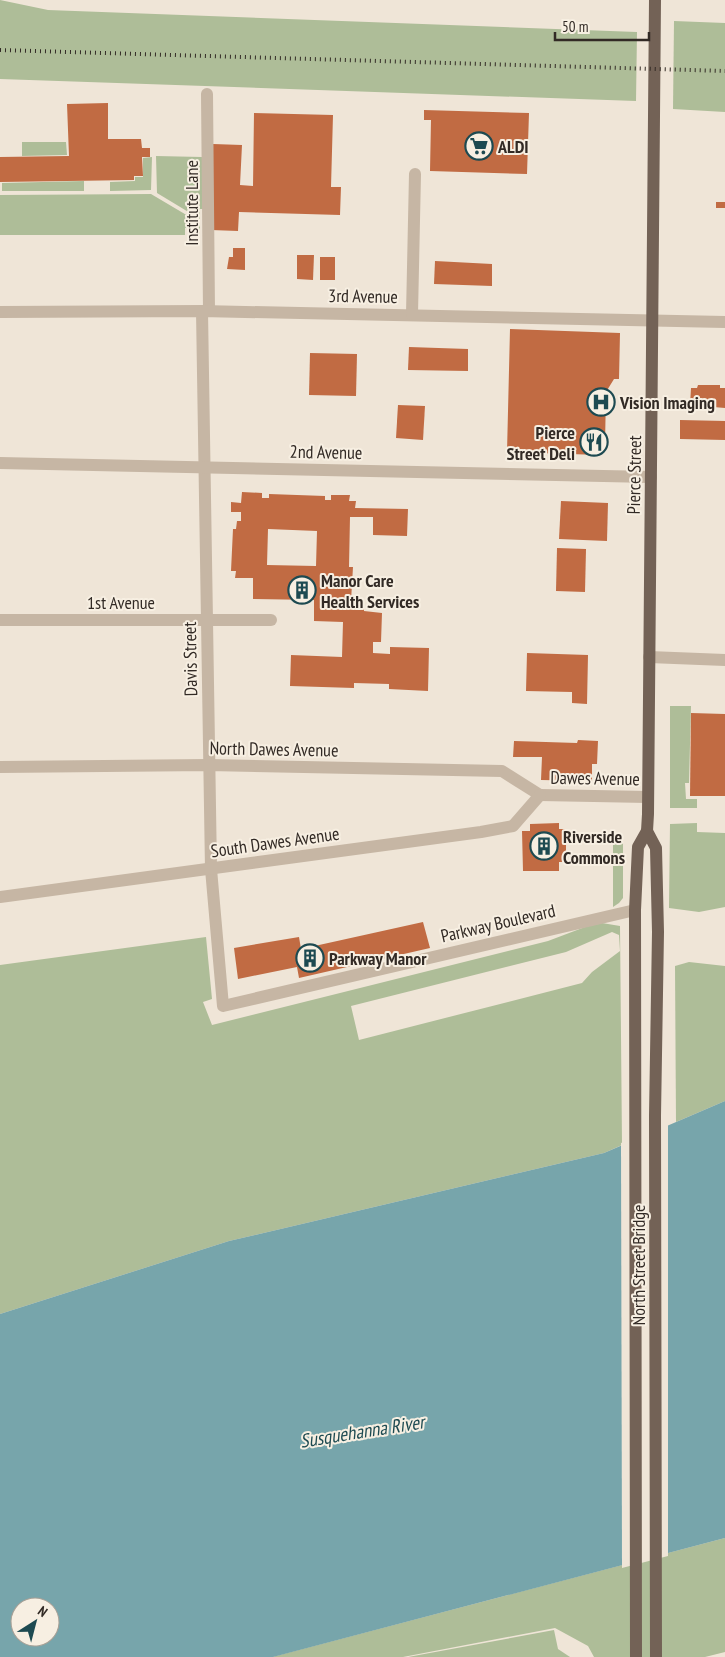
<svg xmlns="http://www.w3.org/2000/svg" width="725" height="1657" viewBox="0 0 725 1657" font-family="'PT Sans Narrow',sans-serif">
	<rect width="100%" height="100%" fill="#efe5d7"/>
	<g fill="#aebd98" fill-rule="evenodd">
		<polygon points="0,0 48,10 637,32 636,101 0,79"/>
		<polygon points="674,21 725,23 725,112 673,109"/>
		<polygon points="22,142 66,142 67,155 22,156"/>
		<polygon points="156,156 202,157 203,209 200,209 200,219 157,193"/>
		<polygon points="152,157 151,190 110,191 110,182 135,181 135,177 143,177 143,158"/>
		<polygon points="84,181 84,191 2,191 2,183"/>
		<polygon points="151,194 200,223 200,235 198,235 198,228 185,228 185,235 0,235 0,195"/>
		<polygon points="670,706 691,706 689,783 685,783 686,799 697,799 697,808 670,808"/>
		<polygon points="697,823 697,832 725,833 725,907 699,912 669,908 670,824"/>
		<polygon points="613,840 623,841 623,898 619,903 613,907"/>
		<path d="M 602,923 L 620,926 L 622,1145 L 604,1153 L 229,1241 L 0,1314 L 0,965 L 206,937 L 212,999 L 203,1002 L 212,1025 L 548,941 L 585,927 ZM 612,932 L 619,935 L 620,951 L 592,972 L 582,983 L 359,1040 L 351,1006 L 566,952 Z"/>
		<polygon points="689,962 725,966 725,1101 676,1122 675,966"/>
		<polygon points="725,1538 725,1652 705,1657 594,1657 588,1646 555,1628 403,1657 272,1657"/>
		<polygon points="554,1630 558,1649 570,1657 408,1657"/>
	</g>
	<path fill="#77a5ab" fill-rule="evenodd" d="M 725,1101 L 725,1538 L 273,1657 L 0,1657 L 0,1314 L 229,1241 L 604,1153 ZM 20,1607 L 50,1607 L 50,1637 L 20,1637 Z"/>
	<polygon fill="#efe5d7" points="668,1123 668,1556 622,1568 621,1143"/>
	<g fill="#c16b43" fill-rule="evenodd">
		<polygon points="108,103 108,139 141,139 142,148 150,148 150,157 142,157 143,176 134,176 134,180 0,182 0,157 69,156 67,104"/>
		<polygon points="424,110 529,113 527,174 430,171 431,120 424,120"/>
		<polygon points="254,113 333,115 331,187 341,187 340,215 239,212 238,231 211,230 213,144 242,145 240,185 253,186"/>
		<rect x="716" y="202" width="9" height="6"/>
		<polygon points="233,248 245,248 245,270 227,269 229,257 233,257"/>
		<polygon points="297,255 314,255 313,280 297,279"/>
		<rect x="320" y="257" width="15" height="23"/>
		<polygon points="435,261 492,264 492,286 434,284"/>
		<polygon points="510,329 620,333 619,379 614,379 606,392 605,445 600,445 600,455 507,452"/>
		<polygon points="409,347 468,349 468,371 408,370"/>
		<polygon points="310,353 357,354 356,396 309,395"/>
		<polygon points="698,385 720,385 720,388 725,388 725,408 690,405 691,388 697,388"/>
		<polygon points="398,405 425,406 423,440 396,438"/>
		<polygon points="680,420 725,421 725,440 680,439"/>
		<path d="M 242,492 L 262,493 L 262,498 L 269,498 L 269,494 L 325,496 L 325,500 L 331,500 L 331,495 L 350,495 L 349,501 L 356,501 L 355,508 L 408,509 L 407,536 L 373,535 L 373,517 L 350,517 L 349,567 L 353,567 L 351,601 L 364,601 L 364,611 L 382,613 L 381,642 L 373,642 L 373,653 L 390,654 L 390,647 L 429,648 L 428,691 L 389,689 L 389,684 L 354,683 L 354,688 L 290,686 L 291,655 L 342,657 L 343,622 L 314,621 L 314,600 L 253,599 L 253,578 L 235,578 L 236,571 L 231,571 L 233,529 L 236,529 L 237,521 L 241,521 L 241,512 L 231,512 L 231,502 L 241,503 ZM 268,529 L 317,531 L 316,566 L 267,565 Z"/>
		<polygon points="561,501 608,503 607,541 559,539"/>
		<polygon points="557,548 586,549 585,592 556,591"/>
		<polygon points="527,653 588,655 587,704 572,703 572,692 526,691"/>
		<polygon points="691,713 725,714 725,796 690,796"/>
		<polygon points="578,740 598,741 597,764 592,764 592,781 541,780 542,757 513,757 514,741 577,743"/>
		<polygon points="559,823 559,829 566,829 566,862 559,862 559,871 523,871 522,831 530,831 530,824"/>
		<polygon points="423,922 430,948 299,978 297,967 238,979 234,948 299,937 301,949"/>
	</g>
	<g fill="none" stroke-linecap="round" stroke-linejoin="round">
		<g stroke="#c6b6a4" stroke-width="12">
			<polyline points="207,94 209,311"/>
			<polyline points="202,311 211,869 223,1006 635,910"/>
			<polyline points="0,312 202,311 725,322"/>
			<polyline points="412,314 415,174"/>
			<polyline points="0,463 651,477"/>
			<polyline points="0,620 271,620"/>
			<polyline points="649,657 725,660"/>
			<polyline points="0,767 209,765 502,771 540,795"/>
			<polyline points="540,795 648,797"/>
			<polyline points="0,897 481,832 513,826 540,795"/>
		</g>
		<g stroke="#736256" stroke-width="12">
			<polyline points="647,831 656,848 658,932 655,1116 656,1657"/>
			<polyline points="636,1657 635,910 638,847 647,831 648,814 655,0"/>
		</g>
		<polyline stroke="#322a25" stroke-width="4" stroke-dasharray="1 4" stroke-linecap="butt" points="0,50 725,71"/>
	</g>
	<defs>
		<g id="supermarket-ring" transform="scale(1.4375)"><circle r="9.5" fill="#f7efe2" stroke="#1d4a51" stroke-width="1.5"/><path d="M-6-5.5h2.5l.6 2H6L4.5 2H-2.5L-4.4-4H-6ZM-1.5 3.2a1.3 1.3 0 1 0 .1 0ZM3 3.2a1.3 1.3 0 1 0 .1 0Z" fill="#1d4a51"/></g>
		<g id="hospital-ring" transform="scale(1.4375)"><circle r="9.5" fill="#f7efe2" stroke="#1d4a51" stroke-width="1.5"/><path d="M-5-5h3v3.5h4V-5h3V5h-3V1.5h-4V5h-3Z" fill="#1d4a51"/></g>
		<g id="restaurant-ring" transform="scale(1.4375)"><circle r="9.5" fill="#f7efe2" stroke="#1d4a51" stroke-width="1.5"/><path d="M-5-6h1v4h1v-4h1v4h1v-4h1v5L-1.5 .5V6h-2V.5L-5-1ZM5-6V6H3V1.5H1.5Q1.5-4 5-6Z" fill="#1d4a51"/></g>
		<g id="building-ring" transform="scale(1.4375)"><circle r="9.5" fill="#f7efe2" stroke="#1d4a51" stroke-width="1.5"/><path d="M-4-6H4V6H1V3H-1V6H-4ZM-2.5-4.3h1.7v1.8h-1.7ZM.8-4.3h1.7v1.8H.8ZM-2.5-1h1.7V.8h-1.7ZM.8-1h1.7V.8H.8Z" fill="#1d4a51"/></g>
	</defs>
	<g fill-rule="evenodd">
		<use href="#supermarket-ring" x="479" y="146"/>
		<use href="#hospital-ring" x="601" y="402"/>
		<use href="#restaurant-ring" x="594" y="442"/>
		<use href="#building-ring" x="302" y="590"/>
		<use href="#building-ring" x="544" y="846"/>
		<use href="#building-ring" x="310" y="958"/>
	</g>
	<g text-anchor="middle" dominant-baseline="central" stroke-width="4" stroke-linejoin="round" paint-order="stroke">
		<g font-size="18" font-weight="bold" fill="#322a25" stroke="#f7efe2" text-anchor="start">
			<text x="498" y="146">ALDI</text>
			<text x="620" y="402">Vision Imaging</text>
			<text x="575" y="432" text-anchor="end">Pierce<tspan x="575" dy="21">Street Deli</tspan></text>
			<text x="321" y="580">Manor Care<tspan x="321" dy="21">Health Services</tspan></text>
			<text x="563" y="836">Riverside<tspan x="563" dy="21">Commons</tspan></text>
			<text x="329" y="958">Parkway Manor</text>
		</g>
		<g font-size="18" fill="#322a25" stroke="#f7efe2">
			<text transform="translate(191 203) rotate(-90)">Institute Lane</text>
			<text transform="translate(363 296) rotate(1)">3rd Avenue</text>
			<text transform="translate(326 452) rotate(1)">2nd Avenue</text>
			<text transform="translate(634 475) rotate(-89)">Pierce Street</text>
			<text x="121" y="602">1st Avenue</text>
			<text transform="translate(190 659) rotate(-91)">Davis Street</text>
			<text transform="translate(274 749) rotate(1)">North Dawes Avenue</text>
			<text transform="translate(595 778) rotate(1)">Dawes Avenue</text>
			<text transform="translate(275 842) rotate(-8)">South Dawes Avenue</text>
			<text transform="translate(498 923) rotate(-13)">Parkway Boulevard</text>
			<text transform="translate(638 1265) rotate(-90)">North Street Bridge</text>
		</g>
		<g font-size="19" font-style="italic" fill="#1d4a51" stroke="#f7efe2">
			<text transform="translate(362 1431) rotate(-9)">Susquehanna River</text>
		</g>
	</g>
	<g transform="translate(35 1622) rotate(36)"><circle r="24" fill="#f7efe2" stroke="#a8a096"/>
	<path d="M0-4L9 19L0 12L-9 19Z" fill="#1d4a51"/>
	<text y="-8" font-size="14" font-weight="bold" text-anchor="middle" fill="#322a25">N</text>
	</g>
	<path d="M555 32v8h94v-8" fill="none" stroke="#322a25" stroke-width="2.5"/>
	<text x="562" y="32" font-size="15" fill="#322a25" stroke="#f7efe2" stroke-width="4" paint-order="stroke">50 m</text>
</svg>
